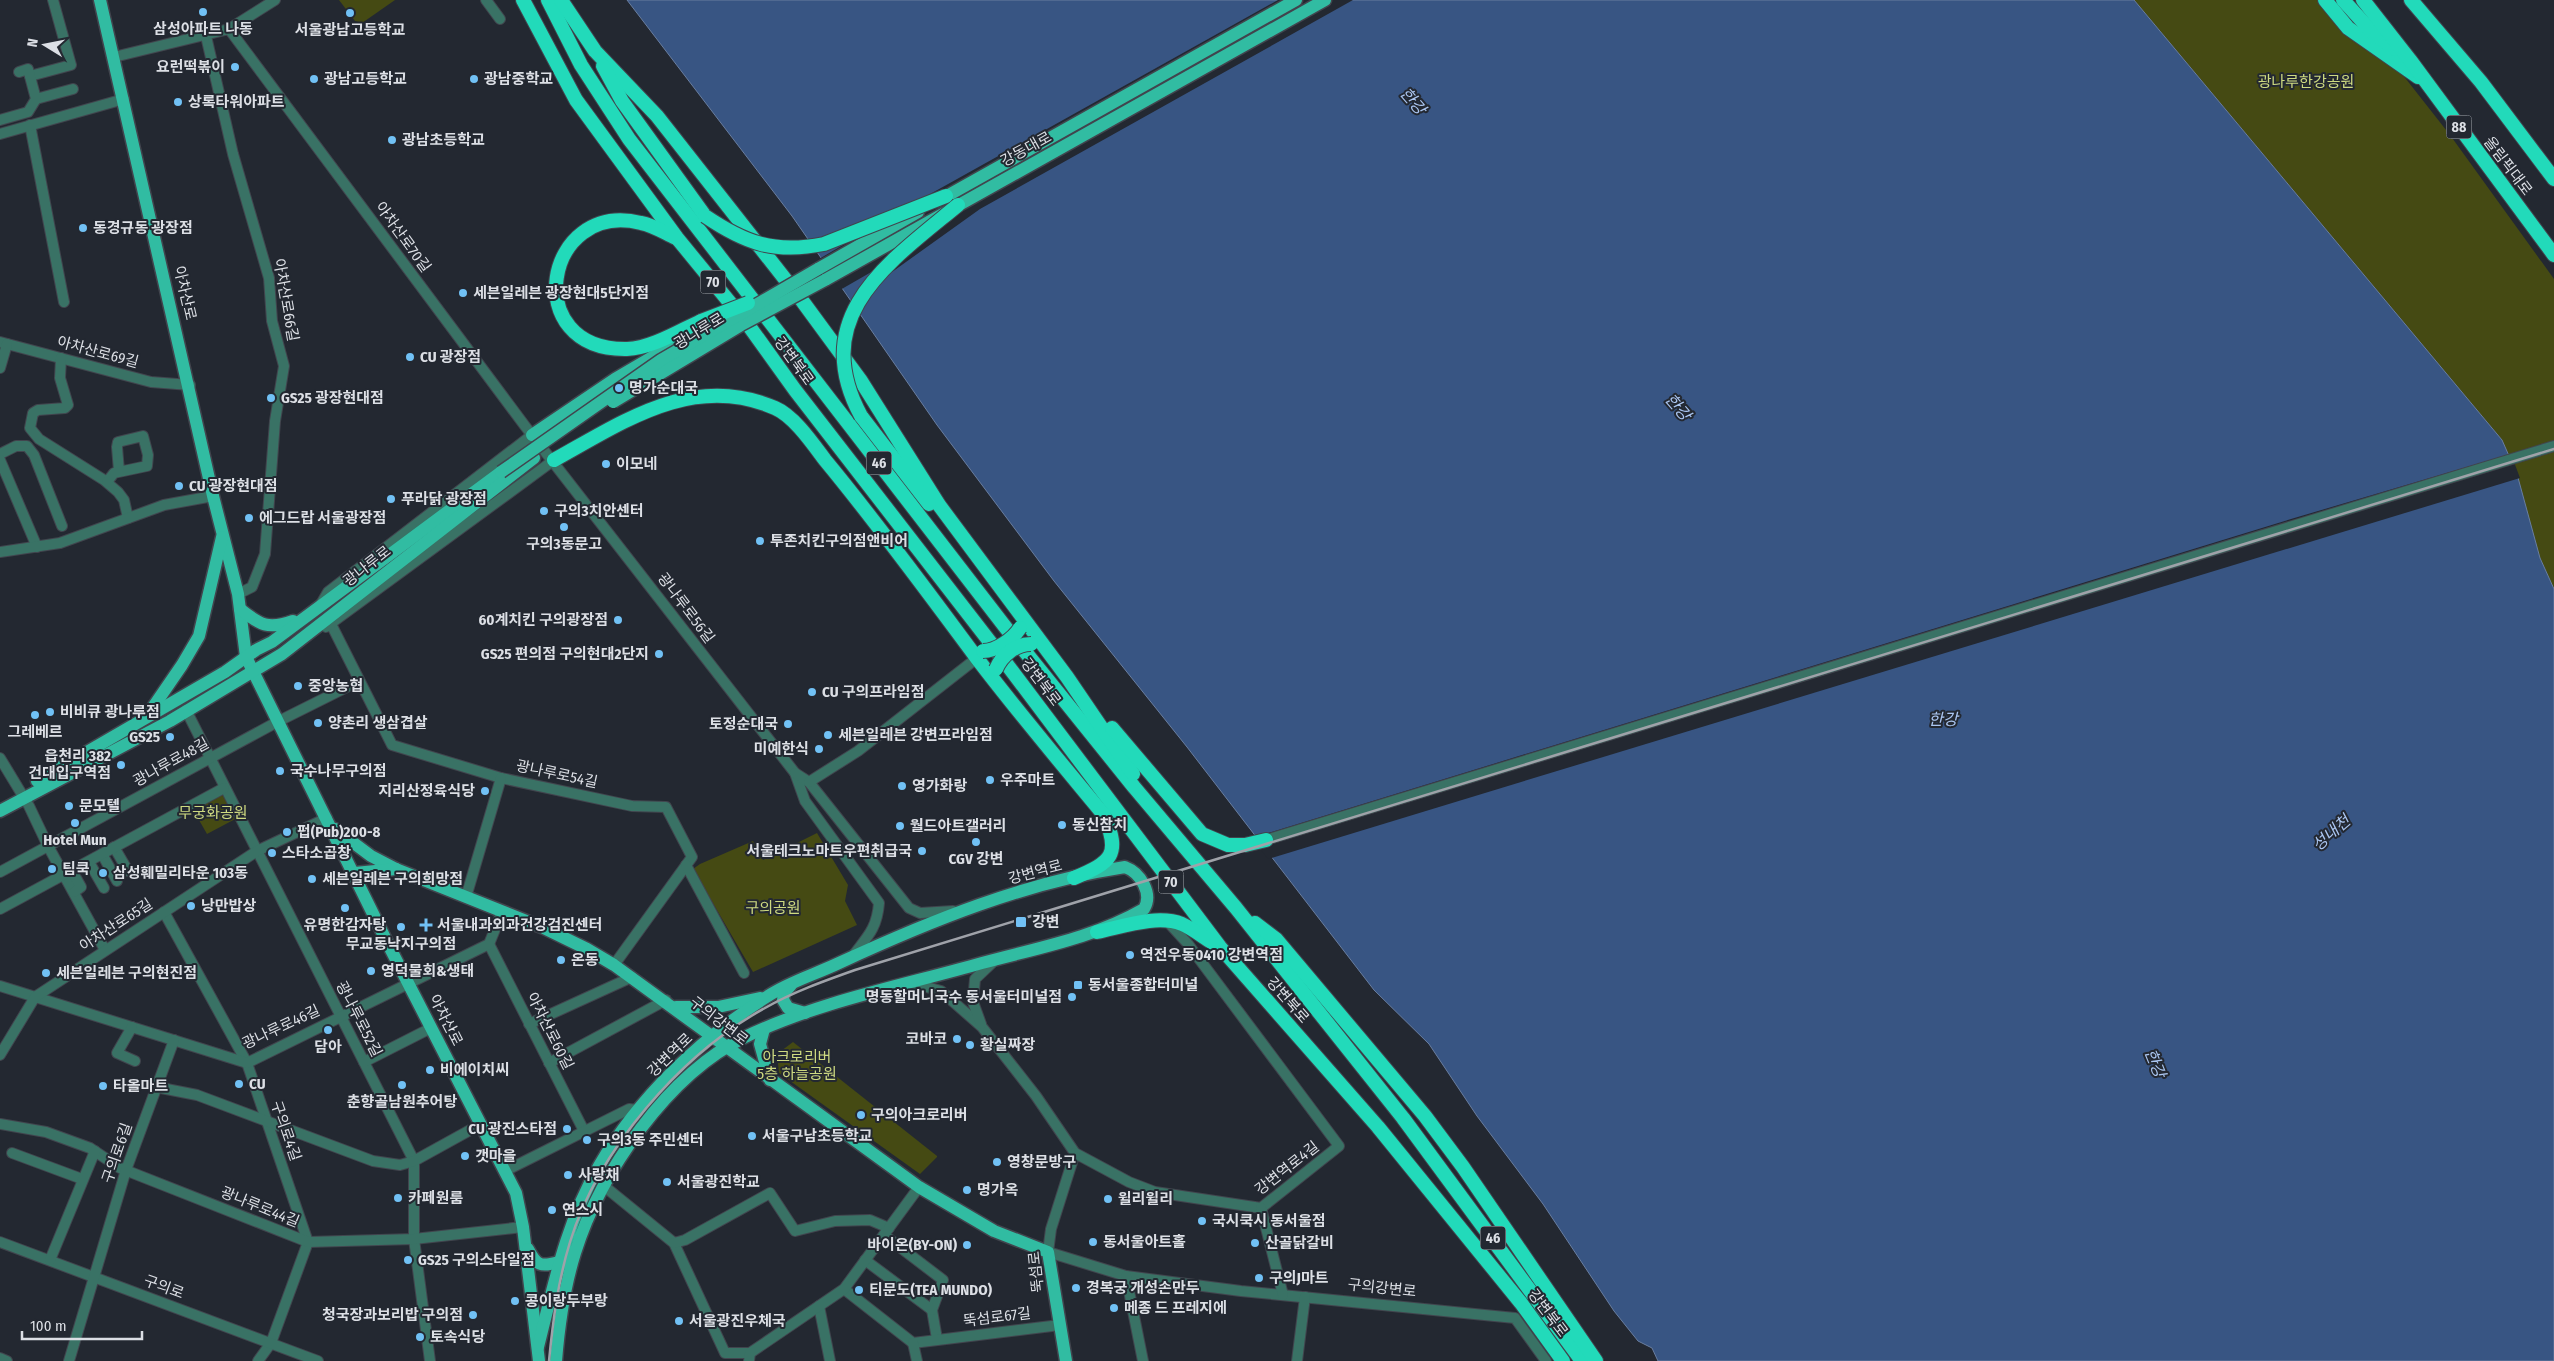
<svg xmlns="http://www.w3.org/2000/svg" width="2554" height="1361" viewBox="0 0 2554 1361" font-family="'Fira Sans Condensed','Noto Sans KR',sans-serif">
	<rect width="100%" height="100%" fill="#232831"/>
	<g fill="#454a13">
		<polygon points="339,0 395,0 362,23 355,21"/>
		<polygon points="2134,0 2344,0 2450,135 2554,279 2554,589 2540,558 2502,440"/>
		<polygon points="224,788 239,817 207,834 191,806"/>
		<polygon points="817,833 848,885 845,901 857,925 753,972 693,869 700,864 753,841 763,860"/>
		<polygon points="793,1042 937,1156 937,1157 920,1174 779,1073 777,1054"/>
	</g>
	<polygon fill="#385583" stroke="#697ea0" points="627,0 2134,0 2502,440 2517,474 2540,558 2554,589 2554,1361 1658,1361 1652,1348 1638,1341 1614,1311 1543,1204 1477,1116 1429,1044 1374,990 1187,747 1054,581 937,425 792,216"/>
	<g fill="#232831">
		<polygon points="1278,0 1353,0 980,209 892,272 890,271 856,313 850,304 858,291 880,267 840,290 819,259 860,235 825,239 923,198"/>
		<polygon points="2511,454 2520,478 1268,859 1252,838 2291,519"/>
	</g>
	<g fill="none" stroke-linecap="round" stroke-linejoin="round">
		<g stroke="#41454e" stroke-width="12">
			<g id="minor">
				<polyline points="486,0 500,19"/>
				<polyline points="229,29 275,0"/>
				<polyline points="206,36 233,154 269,278 272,321 284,366 275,421 265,554 252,587 238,594"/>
				<path d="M 114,57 L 229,29 L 525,426 L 795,773 L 805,801 L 879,903 C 877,929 867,937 852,957"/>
				<polyline points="30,76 71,65 53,0"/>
				<polyline points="36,99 73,89"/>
				<polyline points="0,120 28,112 36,99 28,69 19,72"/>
				<polyline points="30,125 64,302"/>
				<polyline points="0,134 124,99"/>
				<polyline points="0,342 151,382 190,385"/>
				<polyline points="61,358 60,378 68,405 65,408 38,410 33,413 30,428 39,439 104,480 118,492 124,500 128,518"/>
				<polyline points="0,368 7,344"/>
				<polyline points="0,454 16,446 27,446 34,455 62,526"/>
				<polyline points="0,460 37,547"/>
				<polyline points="107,482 114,473 147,466 148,455 143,436 118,442 117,447 119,471"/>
				<polyline points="0,552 60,543 164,505 213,496"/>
				<polyline points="321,604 328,592 532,435"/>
				<polyline points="331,624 392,745 501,778 632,806 666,807 692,857 614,965"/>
				<polyline points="326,627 554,460"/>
				<polyline points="186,710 414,1161 414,1239 430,1361"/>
				<polyline points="0,758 29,806 48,846 105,950"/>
				<polyline points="795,773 809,782 909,908 920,913 953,911"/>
				<polyline points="809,782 858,751 977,658"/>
				<polyline points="1266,840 2554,446"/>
				<polyline points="114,847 128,871"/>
				<polyline points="102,854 117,881"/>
				<polyline points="89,862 104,888"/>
				<polyline points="686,865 744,973"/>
				<polyline points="72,871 81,887 74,892"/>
				<polyline points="0,872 277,722 359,681"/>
				<polyline points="466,897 501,778"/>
				<polyline points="0,909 224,788"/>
				<polyline points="164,912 247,1063 308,1242 271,1343 258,1361"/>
				<polyline points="489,944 584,1131"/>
				<polyline points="912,983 941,991 982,1027 1036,1096 1075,1153 1129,1182 1155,1192 1261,1208 1339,1146 1188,944 1167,921"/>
				<polyline points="0,986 247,1063 489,944 502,912"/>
				<polyline points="529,1024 632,977"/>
				<polyline points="981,1024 973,1002 975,979 994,961"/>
				<polyline points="132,1027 117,1053 135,1061"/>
				<polyline points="0,1055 35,997 257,851 327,818"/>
				<polyline points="364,1062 431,1028"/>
				<polyline points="549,1063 666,1000"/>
				<polyline points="156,1087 197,1095 373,1161 400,1165 414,1161 481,1124"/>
				<polyline points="0,1124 46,1132 90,1148 120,1168 308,1242 414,1239 523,1227"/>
				<polyline points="12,1153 82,1179"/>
				<polyline points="1075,1153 1051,1229 1048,1252 1126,1276 1241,1291 1515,1318 1546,1361"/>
				<polyline points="505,1171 629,1109 638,1110"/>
				<polyline points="604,1186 674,1243 725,1353 750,1353"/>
				<polyline points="1261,1208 1283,1295"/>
				<polyline points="884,1235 943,1280 932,1310 937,1339"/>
				<polyline points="0,1242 318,1361"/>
				<polyline points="674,1243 685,1240 770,1193 795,1231 835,1221 870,1220 889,1228"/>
				<polyline points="50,1260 95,1151"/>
				<polyline points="865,1260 932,1310"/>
				<polyline points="1126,1276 1143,1361"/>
				<polyline points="844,1289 913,1343 1060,1325"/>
				<polyline points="819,1306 830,1361"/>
				<polyline points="913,1343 917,1361"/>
				<polyline points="0,1358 7,1361"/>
				<polyline points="69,1361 126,1170 174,1040"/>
				<polyline points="749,1361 750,1353 844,1289 919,1187"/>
				<polyline points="1297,1361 1305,1297"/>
			</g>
		</g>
		<g stroke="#41454e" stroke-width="15">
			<g id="major">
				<polyline points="100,0 213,496 238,594 246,657 388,944 516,1193 523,1227 539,1361"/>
				<polyline points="938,201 1296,0"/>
				<polyline points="818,269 918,212"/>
				<polyline points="825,280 1325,0"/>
				<polyline points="532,435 615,379 707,325"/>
				<path d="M 240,609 C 260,625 268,630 293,621"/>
				<polyline points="147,716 182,665 199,636 222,537"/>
				<polyline points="37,781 225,672 256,650 272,642 501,472"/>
				<polyline points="0,811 170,721 282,654 534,458"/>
				<polyline points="335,829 371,856 396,869 544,928 587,949 614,965 919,1187 994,1231 1048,1252 1066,1361"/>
				<polyline points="355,873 396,869"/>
				<polyline points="791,985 784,993 783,1000 788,1008 805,1013"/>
				<polyline points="676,1007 718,1007 760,998"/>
				<polyline points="764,1029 760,1044 770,1080"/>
				<path d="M 528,1249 C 537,1266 540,1267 559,1262"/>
				<path d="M 538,1347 C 554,1284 566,1223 599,1166 C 639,1097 701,1038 768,996 C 789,982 816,974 839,963 C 930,921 1026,882 1125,867 C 1141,873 1153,894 1144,909 C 1094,938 1037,948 982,963 C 905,985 817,1002 745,1037 C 668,1074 600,1173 575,1253 C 564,1288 559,1324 556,1361"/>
			</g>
		</g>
		<g stroke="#41454e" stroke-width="16">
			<g id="highway">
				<polyline points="523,0 576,100 677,238 749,326 795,390 990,642 1220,947 1378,1127 1521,1303 1563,1361"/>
				<polyline points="548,0 581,65 629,139 1006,628 1134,787 1236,908 1403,1118 1582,1361"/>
				<polyline points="561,0 595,51 657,116 803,302 861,381 939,505 1067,677 1133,774"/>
				<polyline points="2325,0 2348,28 2418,77"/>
				<polyline points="2343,0 2373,33 2395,49"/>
				<polyline points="2363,0 2410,60 2554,255"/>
				<polyline points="2411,0 2481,82 2554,179"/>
				<polyline points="603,66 622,101 705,216"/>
				<path d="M 676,238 C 665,233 653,225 641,223 C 544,199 518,351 627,349 C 652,348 679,331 701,321"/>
				<polyline points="861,416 929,504"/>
				<path d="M 554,460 C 623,422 693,372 775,408 C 794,416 813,444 825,460 C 878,524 927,591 976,657 C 1017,711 1061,763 1104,815 C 1121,855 1112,862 1074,878"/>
				<polyline points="1112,728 1202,834 1228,845 1245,845 1266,840"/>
				<polyline points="1255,923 1276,939 1425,1116 1463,1167 1596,1361"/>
				<path d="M 1097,932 C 1122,927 1157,914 1182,924 C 1193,929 1203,937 1213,943"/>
			</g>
		</g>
		<use href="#minor" stroke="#397265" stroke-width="10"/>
		<use href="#major" stroke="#31bca2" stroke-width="12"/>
		<use href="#highway" stroke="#22daba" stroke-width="14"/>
		<path stroke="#9fa2a9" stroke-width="2.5" d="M 549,1361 C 553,1320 558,1281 570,1242 C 598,1150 681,1054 765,1008 C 793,992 824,981 855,970 L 2554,449"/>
		<g stroke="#41454e" stroke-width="15" stroke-linecap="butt">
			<g id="major-bridge">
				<polyline points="613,402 741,325 825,280"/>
				<polyline points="501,472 661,360 818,269"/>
			</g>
		</g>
		<g stroke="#41454e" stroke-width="16" stroke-linecap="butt">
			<g id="highway-bridge">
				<path d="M 705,216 C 745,243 774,254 824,244 L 946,196"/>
				<polyline points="701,321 748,303"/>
				<path d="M 861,416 C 807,316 889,262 958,205"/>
				<path d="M 983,651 C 996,651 1013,639 1020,628"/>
				<path d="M 996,669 C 1002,655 1016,644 1031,644"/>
			</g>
		</g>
		<use href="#major-bridge" stroke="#31bca2" stroke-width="12"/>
		<use href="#highway-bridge" stroke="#22daba" stroke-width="14"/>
	</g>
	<g fill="#71c1f5" stroke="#232831" stroke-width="2">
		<circle cx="203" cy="12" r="5"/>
		<circle cx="350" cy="13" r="5"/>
		<circle cx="235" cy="67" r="5"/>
		<circle cx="314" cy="79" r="5"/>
		<circle cx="474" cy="79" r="5"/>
		<circle cx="178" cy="102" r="5"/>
		<circle cx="392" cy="140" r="5"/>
		<circle cx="83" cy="228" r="5"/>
		<circle cx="463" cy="293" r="5"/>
		<circle cx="410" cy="357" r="5"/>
		<circle cx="619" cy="388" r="5"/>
		<circle cx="271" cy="398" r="5"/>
		<circle cx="606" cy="464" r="5"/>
		<circle cx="179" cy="486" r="5"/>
		<circle cx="391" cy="499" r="5"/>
		<circle cx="544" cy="511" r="5"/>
		<circle cx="249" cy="518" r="5"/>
		<circle cx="564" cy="527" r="5"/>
		<circle cx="760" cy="541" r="5"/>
		<circle cx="618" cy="620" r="5"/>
		<circle cx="659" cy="654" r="5"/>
		<circle cx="298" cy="686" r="5"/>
		<circle cx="812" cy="692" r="5"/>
		<circle cx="50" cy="712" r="5"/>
		<circle cx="35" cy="715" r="5"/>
		<circle cx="318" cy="723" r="5"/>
		<circle cx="788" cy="724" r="5"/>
		<circle cx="828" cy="735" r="5"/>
		<circle cx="170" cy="737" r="5"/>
		<circle cx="819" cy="749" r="5"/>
		<circle cx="121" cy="765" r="5"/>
		<circle cx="280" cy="771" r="5"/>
		<circle cx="990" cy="780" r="5"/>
		<circle cx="902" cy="786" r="5"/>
		<circle cx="485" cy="791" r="5"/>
		<circle cx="69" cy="806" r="5"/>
		<circle cx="75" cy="823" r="5"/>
		<circle cx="1062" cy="825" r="5"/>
		<circle cx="900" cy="826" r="5"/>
		<circle cx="287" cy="832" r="5"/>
		<circle cx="976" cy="842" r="5"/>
		<circle cx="922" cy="851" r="5"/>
		<circle cx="272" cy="853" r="5"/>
		<circle cx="52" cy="869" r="5"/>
		<circle cx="103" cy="873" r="5"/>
		<circle cx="312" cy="879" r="5"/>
		<circle cx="191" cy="906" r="5"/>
		<circle cx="345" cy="908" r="5"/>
		<rect x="1015" y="916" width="12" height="12" rx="2.5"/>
		<path d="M423.5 917.5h5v5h5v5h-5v5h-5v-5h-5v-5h5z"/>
		<circle cx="401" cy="927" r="5"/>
		<circle cx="1130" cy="955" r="5"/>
		<circle cx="561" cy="960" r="5"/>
		<circle cx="371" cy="971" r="5"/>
		<circle cx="46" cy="973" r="5"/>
		<rect x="1073" y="980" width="10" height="10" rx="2.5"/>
		<circle cx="1072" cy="997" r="5"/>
		<circle cx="328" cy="1030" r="5"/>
		<circle cx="957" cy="1039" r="5"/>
		<circle cx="970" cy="1045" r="5"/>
		<circle cx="430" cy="1070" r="5"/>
		<circle cx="239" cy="1084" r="5"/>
		<circle cx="402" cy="1085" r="5"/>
		<circle cx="103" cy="1086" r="5"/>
		<circle cx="861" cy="1115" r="5"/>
		<circle cx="567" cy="1129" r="5"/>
		<circle cx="752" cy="1136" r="5"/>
		<circle cx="587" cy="1140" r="5"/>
		<circle cx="465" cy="1156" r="5"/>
		<circle cx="997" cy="1162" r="5"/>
		<circle cx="568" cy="1175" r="5"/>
		<circle cx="667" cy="1182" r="5"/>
		<circle cx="967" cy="1190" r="5"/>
		<circle cx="398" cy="1198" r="5"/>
		<circle cx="1108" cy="1199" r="5"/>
		<circle cx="552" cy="1210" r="5"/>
		<circle cx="1202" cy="1221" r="5"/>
		<circle cx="1093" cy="1242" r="5"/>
		<circle cx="1255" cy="1243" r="5"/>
		<circle cx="967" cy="1245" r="5"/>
		<circle cx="408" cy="1260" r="5"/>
		<circle cx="1259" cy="1278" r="5"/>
		<circle cx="1076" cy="1288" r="5"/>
		<circle cx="859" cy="1290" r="5"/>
		<circle cx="515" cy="1301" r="5"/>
		<circle cx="1114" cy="1308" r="5"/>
		<circle cx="473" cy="1315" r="5"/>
		<circle cx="679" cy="1321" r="5"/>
		<circle cx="420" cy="1337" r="5"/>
	</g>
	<g text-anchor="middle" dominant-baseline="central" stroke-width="4" stroke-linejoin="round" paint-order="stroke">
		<g fill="#232831" stroke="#a4a8af" stroke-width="1">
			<rect x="2446.5" y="115.5" width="25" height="23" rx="4"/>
			<rect x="700.5" y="270.5" width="25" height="23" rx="4"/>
			<rect x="866.5" y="451.5" width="25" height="23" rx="4"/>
			<rect x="1158.5" y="870.5" width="25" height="23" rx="4"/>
			<rect x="1480.5" y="1226.5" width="25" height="23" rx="4"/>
		</g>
		<g font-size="14" font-weight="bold" fill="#dcdfe5">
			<text x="2459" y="127">88</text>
			<text x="713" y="282">70</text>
			<text x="879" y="463">46</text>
			<text x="1171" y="882">70</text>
			<text x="1493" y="1238">46</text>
		</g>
		<g font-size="15" font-weight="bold" fill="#dcdfe5" stroke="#232831" text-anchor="start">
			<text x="203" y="29" text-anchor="middle">삼성아파트 나동</text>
			<text x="350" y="30" text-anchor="middle">서울광남고등학교</text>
			<text x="225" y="67" text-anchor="end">요런떡볶이</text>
			<text x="324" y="79">광남고등학교</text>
			<text x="484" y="79">광남중학교</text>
			<text x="188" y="102">상록타워아파트</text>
			<text x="402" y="140">광남초등학교</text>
			<text x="93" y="228">동경규동 광장점</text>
			<text x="473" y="293">세븐일레븐 광장현대5단지점</text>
			<text x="420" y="357">CU 광장점</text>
			<text x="629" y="388">명가순대국</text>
			<text x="281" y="398">GS25 광장현대점</text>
			<text x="616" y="464">이모네</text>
			<text x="189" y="486">CU 광장현대점</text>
			<text x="401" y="499">푸라닭 광장점</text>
			<text x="554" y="511">구의3치안센터</text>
			<text x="259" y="518">에그드랍 서울광장점</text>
			<text x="770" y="541">투존치킨구의점앤비어</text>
			<text x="564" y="544" text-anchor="middle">구의3동문고</text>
			<text x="608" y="620" text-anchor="end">60계치킨 구의광장점</text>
			<text x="649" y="654" text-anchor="end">GS25 편의점 구의현대2단지</text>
			<text x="308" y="686">중앙농협</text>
			<text x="822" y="692">CU 구의프라임점</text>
			<text x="60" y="712">비비큐 광나루점</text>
			<text x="328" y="723">양촌리 생삼겹살</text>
			<text x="778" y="724" text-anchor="end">토정순대국</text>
			<text x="35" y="732" text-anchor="middle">그레베르</text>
			<text x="838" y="735">세븐일레븐 강변프라임점</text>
			<text x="160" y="737" text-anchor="end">GS25</text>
			<text x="809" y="749" text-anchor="end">미예한식</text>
			<text x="111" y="756" text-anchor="end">읍천리 382<tspan x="111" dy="17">건대입구역점</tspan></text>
			<text x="290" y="771">국수나무구의점</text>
			<text x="1000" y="780">우주마트</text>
			<text x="912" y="786">영가화랑</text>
			<text x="475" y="791" text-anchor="end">지리산정육식당</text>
			<text x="79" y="806">문모텔</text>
			<text x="1072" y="825">동신참치</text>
			<text x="910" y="826">월드아트갤러리</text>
			<text x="297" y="832">펍(Pub)200-8</text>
			<text x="75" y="840" text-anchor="middle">Hotel Mun</text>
			<text x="912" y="851" text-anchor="end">서울테크노마트우편취급국</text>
			<text x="282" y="853">스타소곱창</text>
			<text x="976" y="859" text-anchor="middle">CGV 강변</text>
			<text x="62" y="869">팀쿡</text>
			<text x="113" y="873">삼성훼밀리타운 103동</text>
			<text x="322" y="879">세븐일레븐 구의희망점</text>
			<text x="201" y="906">낭만밥상</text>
			<text x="1032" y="922">강변</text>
			<text x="345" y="925" text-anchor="middle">유명한감자탕</text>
			<text x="437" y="925">서울내과외과건강검진센터</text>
			<text x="401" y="944" text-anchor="middle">무교동낙지구의점</text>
			<text x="1140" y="955">역전우동0410 강변역점</text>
			<text x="571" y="960">온동</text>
			<text x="381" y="971">영덕물회&amp;생태</text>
			<text x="56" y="973">세븐일레븐 구의현진점</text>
			<text x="1088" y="985">동서울종합터미널</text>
			<text x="1062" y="997" text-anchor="end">명동할머니국수 동서울터미널점</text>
			<text x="947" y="1039" text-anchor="end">코바코</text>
			<text x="980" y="1045">황실짜장</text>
			<text x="328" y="1047" text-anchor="middle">담아</text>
			<text x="440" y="1070">비에이치씨</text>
			<text x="249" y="1084">CU</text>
			<text x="113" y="1086">타올마트</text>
			<text x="402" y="1102" text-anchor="middle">춘향골남원추어탕</text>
			<text x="871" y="1115">구의아크로리버</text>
			<text x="557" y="1129" text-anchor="end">CU 광진스타점</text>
			<text x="762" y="1136">서울구남초등학교</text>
			<text x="597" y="1140">구의3동 주민센터</text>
			<text x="475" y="1156">갯마을</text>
			<text x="1007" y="1162">영창문방구</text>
			<text x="578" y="1175">사랑채</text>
			<text x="677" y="1182">서울광진학교</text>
			<text x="977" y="1190">명가옥</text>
			<text x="408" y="1198">카페원룸</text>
			<text x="1118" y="1199">윌리윌리</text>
			<text x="562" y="1210">연스시</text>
			<text x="1212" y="1221">국시쿡시 동서울점</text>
			<text x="1103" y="1242">동서울아트홀</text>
			<text x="1265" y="1243">산골닭갈비</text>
			<text x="957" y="1245" text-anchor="end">바이온(BY-ON)</text>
			<text x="418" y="1260">GS25 구의스타일점</text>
			<text x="1269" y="1278">구의J마트</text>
			<text x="1086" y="1288">경복궁 개성손만두</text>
			<text x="869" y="1290">티문도(TEA MUNDO)</text>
			<text x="525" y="1301">콩이랑두부랑</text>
			<text x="1124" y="1308">메종 드 프레지에</text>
			<text x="463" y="1315" text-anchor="end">청국장과보리밥 구의점</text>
			<text x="689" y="1321">서울광진우체국</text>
			<text x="430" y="1337">토속식당</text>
		</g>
		<g font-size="15" fill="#ceda81" stroke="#232831">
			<text x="2306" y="82">광나루한강공원</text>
			<text x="213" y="813">무궁화공원</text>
			<text x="773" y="908">구의공원</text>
			<text x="797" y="1057">아크로리버<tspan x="797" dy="17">5층 하늘공원</tspan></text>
		</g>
		<g font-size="15" fill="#dcdfe5" stroke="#232831">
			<text transform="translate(1026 149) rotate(-29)">강동대로</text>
			<text transform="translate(2508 166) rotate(53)">올림픽대로</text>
			<text transform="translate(403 237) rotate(54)">아차산로70길</text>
			<text transform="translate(185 293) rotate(77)">아차산로</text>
			<text transform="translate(286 300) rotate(80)">아차산로66길</text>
			<text transform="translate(699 331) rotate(-31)">광나루로</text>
			<text transform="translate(98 352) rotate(15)">아차산로69길</text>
			<text transform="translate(794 361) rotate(54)">강변북로</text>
			<text transform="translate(367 566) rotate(-38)">광나루로</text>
			<text transform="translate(686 608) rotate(53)">광나루로56길</text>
			<text transform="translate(1041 682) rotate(53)">강변북로</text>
			<text transform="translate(171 762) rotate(-29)">광나루로48길</text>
			<text transform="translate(557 774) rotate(12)">광나루로54길</text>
			<text transform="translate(1035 872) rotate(-15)">강변역로</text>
			<text transform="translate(116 925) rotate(-33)">아차산로65길</text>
			<text transform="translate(1288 1000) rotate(49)">강변북로</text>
			<text transform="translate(359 1019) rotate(63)">광나루로52길</text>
			<text transform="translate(446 1020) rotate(63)">아차산로</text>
			<text transform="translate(719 1021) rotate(38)">구의강변로</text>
			<text transform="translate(281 1027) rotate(-25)">광나루로46길</text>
			<text transform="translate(550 1031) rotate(63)">아차산로60길</text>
			<text transform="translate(670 1055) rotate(-44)">강변역로</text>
			<text transform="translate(286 1131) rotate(71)">구의로4길</text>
			<text transform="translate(117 1153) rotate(-71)">구의로6길</text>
			<text transform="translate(1287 1168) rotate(-38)">강변역로4길</text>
			<text transform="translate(260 1207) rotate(22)">광나루로44길</text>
			<text transform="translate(1036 1272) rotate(-96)">뚝섬로</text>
			<text transform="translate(164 1287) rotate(20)">구의로</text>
			<text transform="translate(1382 1288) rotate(6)">구의강변로</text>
			<text transform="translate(1548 1313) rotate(53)">강변북로</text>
			<text transform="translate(997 1317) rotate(-7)">뚝섬로67길</text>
		</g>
		<g font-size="16" font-style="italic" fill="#abc6f1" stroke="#232831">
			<text transform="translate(1413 101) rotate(49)">한강</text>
			<text transform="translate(1678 407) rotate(49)">한강</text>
			<text x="1943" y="719">한강</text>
			<text transform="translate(2331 833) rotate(-41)">성내천</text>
			<text transform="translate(2155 1063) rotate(68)">한강</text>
		</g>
	</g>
	<g transform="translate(45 45) rotate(280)" stroke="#232831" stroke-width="4" paint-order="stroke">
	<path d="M0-4L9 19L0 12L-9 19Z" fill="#dcdfe5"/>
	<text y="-8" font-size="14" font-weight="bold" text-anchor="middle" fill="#dcdfe5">N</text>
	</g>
	<path d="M22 1331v8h120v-8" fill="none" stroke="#dcdfe5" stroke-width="2.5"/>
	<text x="30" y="1331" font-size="15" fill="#dcdfe5" stroke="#232831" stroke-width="4" paint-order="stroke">100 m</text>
</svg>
